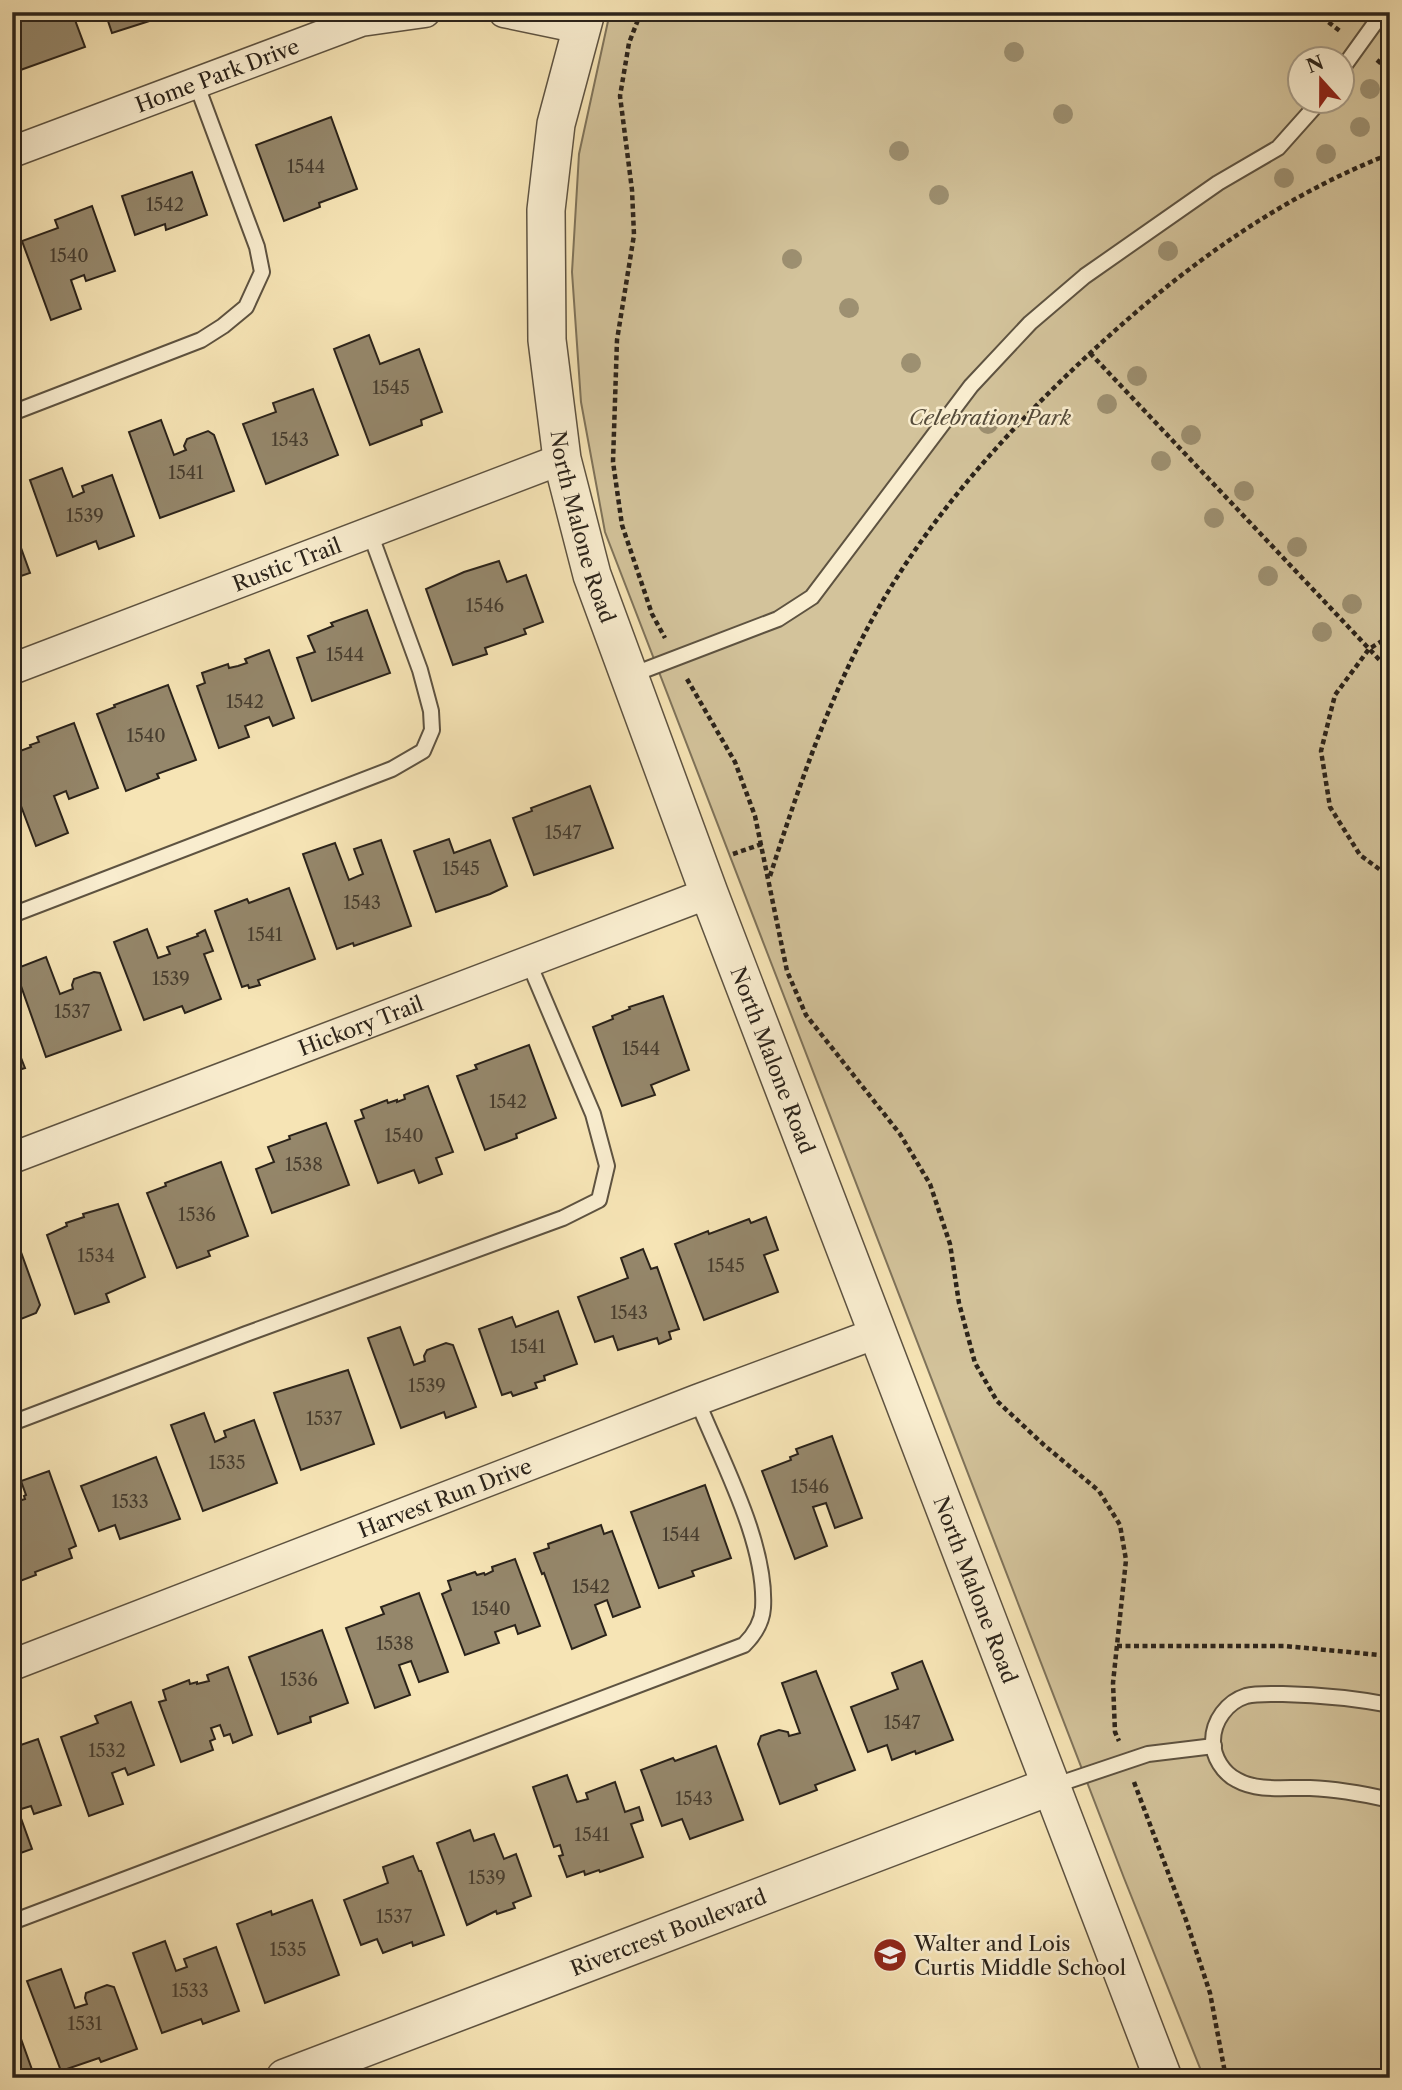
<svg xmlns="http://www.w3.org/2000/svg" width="1402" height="2090" viewBox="0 0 1402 2090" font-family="'Libre Caslon Text',serif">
	<rect width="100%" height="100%" fill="#f6e4b5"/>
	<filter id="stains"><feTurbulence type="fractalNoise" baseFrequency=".00286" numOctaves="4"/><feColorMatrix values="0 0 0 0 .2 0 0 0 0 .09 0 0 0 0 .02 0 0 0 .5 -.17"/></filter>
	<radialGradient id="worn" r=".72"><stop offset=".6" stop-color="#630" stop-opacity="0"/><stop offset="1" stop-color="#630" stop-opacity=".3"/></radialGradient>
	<path fill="#d3c39b" stroke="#7f735a" stroke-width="2" fill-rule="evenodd" d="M 610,12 L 1381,12 L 1390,16 L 1390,2078 L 1204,2078 L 1124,1878 L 605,532 L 581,402 L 572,272 L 579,154 ZM 1300,60 L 1342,60 L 1342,102 L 1300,102 Z"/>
	<g fill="#95876b" stroke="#2b231a" stroke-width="2">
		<polygon points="12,12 72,12 85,47 12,73"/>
		<polygon points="105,12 164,12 165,16 112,33"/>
		<polygon points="331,117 357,189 319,203 320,207 284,221 256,145"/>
		<polygon points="192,172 207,215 166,230 165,224 135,235 122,196"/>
		<polygon points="92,206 115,271 86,281 84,275 71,280 81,309 51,320 22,241 58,228 55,220"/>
		<polygon points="369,335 380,364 419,349 442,412 421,420 422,425 370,445 334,349"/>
		<polygon points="313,389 338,455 266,484 243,424 276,412 273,403"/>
		<polygon points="161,420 174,455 186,450 184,446 187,439 208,431 214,435 234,491 160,518 129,432"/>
		<polygon points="62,468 73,497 84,492 82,486 112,475 134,536 99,549 96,541 57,556 30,480"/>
		<polygon points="12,523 30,573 12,579"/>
		<polygon points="499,561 507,582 526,575 543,622 524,629 526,634 485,648 487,654 453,665 426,589 464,572"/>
		<polygon points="367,610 390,673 312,701 297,658 315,652 308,636 333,626 331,623"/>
		<polygon points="269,650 294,718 273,726 269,717 245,726 249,737 219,748 197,686 205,683 202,673 228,664 229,668 238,666 247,663 245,659"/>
		<polygon points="168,685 196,760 157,774 159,778 126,791 97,714 115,707 114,705"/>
		<polygon points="74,723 98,788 69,799 66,791 54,796 68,833 36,846 12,782 12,754 31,747 30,745 39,742 37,737"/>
		<polygon points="590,786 613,848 534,875 513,818 532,811 531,808"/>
		<polygon points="449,839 454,853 490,840 507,886 490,894 436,912 414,851"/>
		<polygon points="381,840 411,926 354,946 353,943 337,949 303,854 335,843 349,880 363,874 354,849"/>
		<polygon points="289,888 315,959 258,980 260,985 249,988 248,985 242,987 215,911 247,899 249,903"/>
		<polygon points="147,929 158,958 170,954 167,947 198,936 197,934 205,930 213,951 204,954 221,999 185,1013 182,1006 144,1020 114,942"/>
		<polygon points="46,957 60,994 73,989 72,985 74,979 94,972 100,973 121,1030 46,1057 15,969"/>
		<polygon points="663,996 689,1070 651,1085 655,1095 622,1106 593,1027 613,1019 612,1016 630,1009 629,1007"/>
		<polygon points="12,1035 25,1068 12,1072"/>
		<polygon points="529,1045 556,1118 516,1134 517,1138 485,1150 457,1076 477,1069 475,1065"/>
		<polygon points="428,1086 453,1152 436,1158 442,1174 419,1183 414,1170 378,1183 355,1121 364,1118 361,1110 387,1100 388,1103 397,1100 397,1102 405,1099 404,1095"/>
		<polygon points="326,1123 349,1185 272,1213 256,1169 274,1162 268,1147 290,1139 289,1136"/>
		<polygon points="221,1162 248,1236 208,1251 210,1256 177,1268 147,1193 166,1186 165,1183"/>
		<polygon points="118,1204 145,1277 106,1294 109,1302 75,1314 47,1235 67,1226 66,1223 84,1217 83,1214"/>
		<polygon points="766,1217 778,1250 764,1255 778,1292 704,1320 675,1244 708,1231 709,1234 749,1219 751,1223"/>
		<polygon points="17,1241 40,1305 36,1313 21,1319 12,1315 12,1243"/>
		<polygon points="643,1249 651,1269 657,1267 679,1329 669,1332 671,1339 659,1344 657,1338 618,1350 613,1336 595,1342 578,1297 628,1278 621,1258"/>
		<polygon points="558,1311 577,1364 544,1376 545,1380 535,1383 537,1388 513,1396 511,1392 502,1395 479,1329 512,1317 516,1327"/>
		<polygon points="400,1327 414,1365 425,1361 424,1356 427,1350 446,1343 453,1345 476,1407 446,1418 444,1412 401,1428 368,1338"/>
		<polygon points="348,1370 374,1444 301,1470 274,1393"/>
		<polygon points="204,1413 215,1442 226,1437 224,1431 254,1420 277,1483 203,1511 171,1425"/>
		<polygon points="832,1436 862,1518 835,1528 826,1503 813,1507 827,1546 795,1559 762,1471 791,1460 790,1457 798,1454 796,1449"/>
		<polygon points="156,1457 180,1519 120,1539 115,1525 99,1531 81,1486"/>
		<polygon points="49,1471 76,1546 69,1549 72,1558 35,1572 36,1575 12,1584 12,1503 25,1499 24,1496 26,1495 21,1481"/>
		<polygon points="705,1485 731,1558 692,1571 694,1576 659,1588 631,1512"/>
		<polygon points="601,1525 604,1534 612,1531 640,1607 613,1617 607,1600 595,1605 606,1635 572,1649 544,1573 542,1574 534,1553 549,1548 548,1544"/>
		<polygon points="515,1559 540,1626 518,1634 515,1625 495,1632 499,1643 465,1655 442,1594 451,1590 448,1581 475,1572 477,1575 484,1573 485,1575 493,1571 492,1567"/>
		<polygon points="419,1593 448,1672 419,1682 411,1661 399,1665 410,1695 375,1708 346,1628 384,1614 381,1607"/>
		<polygon points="322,1630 348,1703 310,1717 311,1722 278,1734 249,1657"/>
		<polygon points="922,1661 953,1740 916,1754 915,1751 892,1760 887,1745 868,1752 851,1707 898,1689 892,1673"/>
		<polygon points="228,1667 252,1735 233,1743 230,1734 224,1736 220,1725 211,1728 215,1739 210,1741 213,1750 181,1762 159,1702 166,1700 163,1690 189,1680 190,1684 197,1682 197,1684 209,1681 207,1675"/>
		<polygon points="816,1671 855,1770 815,1785 817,1790 780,1804 758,1744 761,1736 779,1730 788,1732 789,1736 800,1733 782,1683"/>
		<polygon points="131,1702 154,1765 128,1775 125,1768 112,1773 123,1804 89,1816 61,1737 98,1723 95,1716"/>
		<polygon points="38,1739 61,1805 34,1814 31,1806 18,1810 32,1849 12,1856 12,1748"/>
		<polygon points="716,1746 743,1820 690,1839 682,1819 662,1826 641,1770 673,1758 675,1761"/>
		<polygon points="567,1775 577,1802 588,1799 586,1793 615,1782 625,1812 639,1807 643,1820 631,1824 643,1857 600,1872 599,1870 585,1875 584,1871 567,1877 559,1856 563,1855 560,1845 554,1847 533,1787"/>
		<polygon points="470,1830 474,1841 494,1834 504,1859 516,1854 531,1896 513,1903 515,1908 497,1914 496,1911 467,1925 437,1843"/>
		<polygon points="413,1856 419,1871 421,1871 444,1935 413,1946 412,1942 383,1953 377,1939 361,1945 344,1900 388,1883 383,1867"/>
		<polygon points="312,1900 339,1975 265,2003 237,1924 271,1911 272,1915"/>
		<polygon points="165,1941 176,1971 187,1967 184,1959 216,1947 239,2011 203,2024 201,2019 162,2033 133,1953"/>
		<polygon points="61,1969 75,2008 87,2004 85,1998 86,1993 107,1985 114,1987 137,2049 101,2062 99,2058 61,2071 27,1981"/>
		<polygon points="16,2025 35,2078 12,2078 12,2026"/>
	</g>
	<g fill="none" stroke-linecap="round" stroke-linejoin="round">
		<g stroke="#5e5341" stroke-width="18">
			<g id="service">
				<polyline points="1342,69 1383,12"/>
				<polyline points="12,413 201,340 223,326 246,307 262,272 257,247 196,83"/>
				<polyline points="629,676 778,619 812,597 971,386 1030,323 1085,276 1218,183 1278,148 1319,102"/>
				<polyline points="12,915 392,769 423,751 432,730 431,711 420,670 370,533"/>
				<polyline points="12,1423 246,1334 563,1218 599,1200 607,1166 593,1114 528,961"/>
				<path d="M 1390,1705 C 1354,1698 1319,1695 1283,1694 C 1271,1694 1257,1693 1246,1696 C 1227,1702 1213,1721 1213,1741 C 1213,1757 1223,1773 1237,1780 C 1258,1792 1287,1787 1310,1788 C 1337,1789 1364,1794 1390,1800"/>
				<polyline points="1053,1786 1148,1754 1214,1746"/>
				<path d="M 12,1922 L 744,1645 C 754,1635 762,1623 763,1608 C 767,1543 721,1460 697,1400"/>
			</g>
		</g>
		<g stroke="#5e5341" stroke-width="33">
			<g id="minor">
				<polyline points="504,12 581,28"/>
				<path id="s1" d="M 12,152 L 361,21 L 425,12"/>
				<path id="s2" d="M 12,669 L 562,459"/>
				<path id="s3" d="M 12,1158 L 709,893"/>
				<path id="s4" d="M 12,1665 L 697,1400 L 877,1333"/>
			</g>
		</g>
		<g stroke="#5e5341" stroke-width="40">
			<g id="tertiary">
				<path id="s5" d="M 586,12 L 556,124 L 546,210 L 547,340 L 562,459 L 592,575 L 709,893 L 1163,2078"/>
				<path id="s6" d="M 285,2078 L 1051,1786"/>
			</g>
		</g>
		<g stroke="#2b231a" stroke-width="4.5" stroke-dasharray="5 3.5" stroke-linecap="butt">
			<polyline points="641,12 629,43 620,96 632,190 634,235 617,340 613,462 622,525 652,614 665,638"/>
			<polyline points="1315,12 1340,31"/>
			<polyline points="1377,60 1390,71"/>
			<polyline points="1090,353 1390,671"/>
			<polyline points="1390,636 1369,649 1335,695 1321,751 1330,807 1360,855 1390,877"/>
			<polyline points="687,679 735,762 755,816 787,971 806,1015 900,1134 930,1184 950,1244 959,1303 975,1363 997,1401 1044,1445 1099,1491 1120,1525 1126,1560 1113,1683 1115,1732 1119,1741"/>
			<polyline points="733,854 762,844"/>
			<path d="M 770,876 C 799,786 828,700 874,616 C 924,526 991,449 1065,377 C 1159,286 1266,202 1390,154"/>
			<polyline points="1117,1646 1285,1646 1390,1656"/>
			<polyline points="1134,1782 1186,1920 1210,1993 1226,2078"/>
		</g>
		<use href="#service" stroke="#f9edcf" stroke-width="14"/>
		<use href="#minor" stroke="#f9edcf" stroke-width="30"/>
		<use href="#tertiary" stroke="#f9edcf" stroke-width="37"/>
	</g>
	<g fill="#9d9071">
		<circle cx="1014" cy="52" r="10"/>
		<circle cx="1370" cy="89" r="10"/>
		<circle cx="1063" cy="114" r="10"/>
		<circle cx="1360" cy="127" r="10"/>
		<circle cx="899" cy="151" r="10"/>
		<circle cx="1326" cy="154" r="10"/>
		<circle cx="1284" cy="178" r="10"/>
		<circle cx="939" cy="195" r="10"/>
		<circle cx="1168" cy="251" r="10"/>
		<circle cx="792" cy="259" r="10"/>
		<circle cx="849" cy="308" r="10"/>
		<circle cx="911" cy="363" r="10"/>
		<circle cx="1137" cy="376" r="10"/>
		<circle cx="1107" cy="404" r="10"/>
		<circle cx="988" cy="424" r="10"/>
		<circle cx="1191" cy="435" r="10"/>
		<circle cx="1161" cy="461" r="10"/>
		<circle cx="1244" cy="491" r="10"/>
		<circle cx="1214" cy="518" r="10"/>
		<circle cx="1297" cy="547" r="10"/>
		<circle cx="1268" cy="576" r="10"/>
		<circle cx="1352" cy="604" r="10"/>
		<circle cx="1322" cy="632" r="10"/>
	</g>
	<defs>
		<g id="school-disc" transform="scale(1.75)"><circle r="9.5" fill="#8f2418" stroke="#f9edcf"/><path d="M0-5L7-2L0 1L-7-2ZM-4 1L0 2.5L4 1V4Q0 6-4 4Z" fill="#fff"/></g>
	</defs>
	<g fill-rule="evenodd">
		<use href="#school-disc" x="890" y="1955"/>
	</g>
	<g text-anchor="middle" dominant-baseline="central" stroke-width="5" stroke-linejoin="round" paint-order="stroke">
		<g font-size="18" fill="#463c2e">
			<text x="306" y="167">1544</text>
			<text x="165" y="205">1542</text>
			<text x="69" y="256">1540</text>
			<text x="391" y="388">1545</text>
			<text x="290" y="440">1543</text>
			<text x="186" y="473">1541</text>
			<text x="85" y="516">1539</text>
			<text x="485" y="606">1546</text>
			<text x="345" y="655">1544</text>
			<text x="245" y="702">1542</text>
			<text x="146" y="736">1540</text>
			<text x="563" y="833">1547</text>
			<text x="461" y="869">1545</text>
			<text x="362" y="903">1543</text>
			<text x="265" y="935">1541</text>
			<text x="171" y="979">1539</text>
			<text x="72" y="1012">1537</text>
			<text x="641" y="1049">1544</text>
			<text x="508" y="1102">1542</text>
			<text x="404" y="1136">1540</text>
			<text x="304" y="1165">1538</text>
			<text x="197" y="1215">1536</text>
			<text x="96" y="1256">1534</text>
			<text x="726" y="1266">1545</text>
			<text x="629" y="1313">1543</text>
			<text x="528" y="1347">1541</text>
			<text x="427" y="1386">1539</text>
			<text x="324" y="1419">1537</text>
			<text x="227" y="1463">1535</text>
			<text x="810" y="1487">1546</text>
			<text x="130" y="1502">1533</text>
			<text x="681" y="1535">1544</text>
			<text x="591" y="1587">1542</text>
			<text x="491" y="1609">1540</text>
			<text x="395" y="1644">1538</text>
			<text x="299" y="1680">1536</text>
			<text x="902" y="1723">1547</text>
			<text x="107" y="1751">1532</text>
			<text x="694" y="1799">1543</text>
			<text x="592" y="1835">1541</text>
			<text x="487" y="1878">1539</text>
			<text x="394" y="1917">1537</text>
			<text x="288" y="1950">1535</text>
			<text x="190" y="1991">1533</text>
			<text x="85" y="2024">1531</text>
		</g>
		<g font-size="21" fill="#2b231a" stroke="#f9edcf">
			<text stroke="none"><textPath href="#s1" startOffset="219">Home Park Drive</textPath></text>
			<text stroke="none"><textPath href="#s5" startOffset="523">North Malone Road</textPath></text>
			<text stroke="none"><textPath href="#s2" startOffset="294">Rustic Trail</textPath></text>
			<text stroke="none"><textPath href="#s3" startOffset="373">Hickory Trail</textPath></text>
			<text stroke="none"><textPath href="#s5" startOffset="1090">North Malone Road</textPath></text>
			<text stroke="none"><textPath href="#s4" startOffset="464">Harvest Run Drive</textPath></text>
			<text stroke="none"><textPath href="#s5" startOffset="1657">North Malone Road</textPath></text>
			<text stroke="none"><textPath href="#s6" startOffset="410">Rivercrest Boulevard</textPath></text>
		</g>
		<g font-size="21" font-style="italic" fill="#554b3a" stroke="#f9edcf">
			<text x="990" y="417">Celebration Park</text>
		</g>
		<g font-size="21" fill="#2b231a" stroke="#f9edcf" text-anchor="start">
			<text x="914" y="1943">Walter and Lois<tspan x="914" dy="24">Curtis Middle School</tspan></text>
		</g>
	</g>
	<rect width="1402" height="2090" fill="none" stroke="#f6e4b5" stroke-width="42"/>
	<rect x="14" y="14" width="1374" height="2062" fill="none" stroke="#2b231a" stroke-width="3.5"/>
	<rect x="21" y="21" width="1360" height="2048" fill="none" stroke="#2b231a" stroke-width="2"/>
	<g transform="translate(1321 80) rotate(339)"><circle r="33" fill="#f9edcf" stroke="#a79c87" stroke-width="2"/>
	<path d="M0-5L12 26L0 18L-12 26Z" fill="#8f2418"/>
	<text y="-10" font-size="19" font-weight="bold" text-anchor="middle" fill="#2b231a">N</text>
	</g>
	<rect width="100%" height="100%" filter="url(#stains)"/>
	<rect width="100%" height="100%" fill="url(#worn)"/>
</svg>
